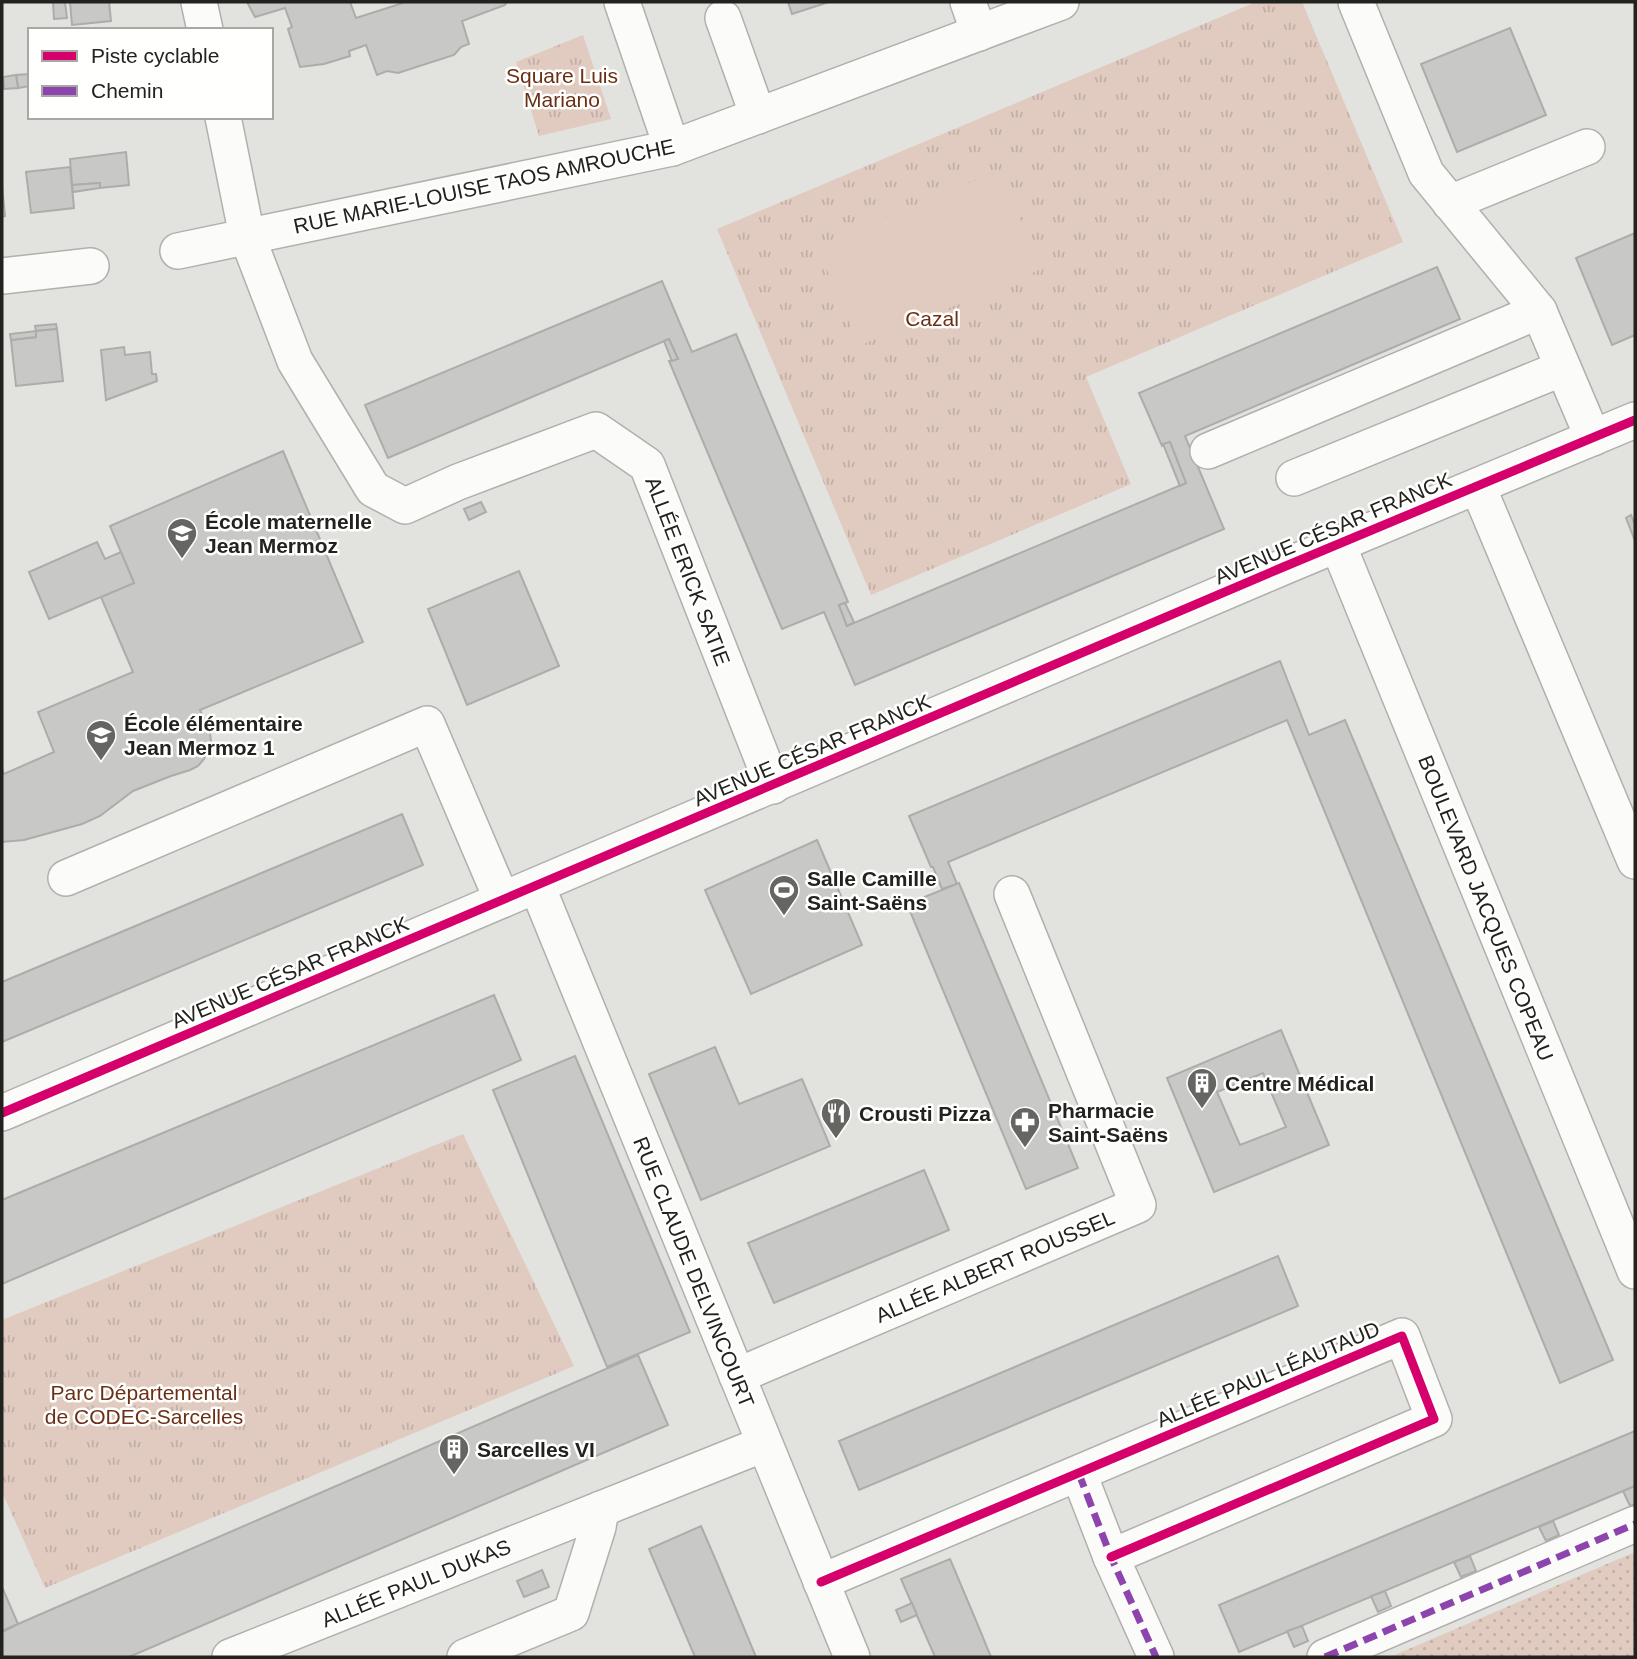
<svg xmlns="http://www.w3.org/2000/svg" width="1637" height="1659" viewBox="0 0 1637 1659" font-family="Arial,sans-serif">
	<defs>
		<pattern id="grass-dots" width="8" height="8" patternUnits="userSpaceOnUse" patternTransform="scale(1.75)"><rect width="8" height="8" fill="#e1cbc1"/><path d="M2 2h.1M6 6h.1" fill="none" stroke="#c1aea5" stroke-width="1.8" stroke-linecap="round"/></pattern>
		<pattern id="park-tufts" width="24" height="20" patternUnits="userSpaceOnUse" patternTransform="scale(1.75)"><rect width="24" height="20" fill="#e1cbc1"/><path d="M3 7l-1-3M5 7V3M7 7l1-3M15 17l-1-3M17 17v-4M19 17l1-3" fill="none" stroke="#c1aea5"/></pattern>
	</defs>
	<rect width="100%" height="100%" fill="#e2e2de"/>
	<polygon fill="url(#grass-dots)" points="1635,1552 1635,1657 1390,1657"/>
	<g fill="url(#park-tufts)">
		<polygon points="1256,2 1302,2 1403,242 1086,377 1131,484 871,595 717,229"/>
		<polygon points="583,35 611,119 539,136 516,62"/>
		<polygon points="463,1134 574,1366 45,1588 2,1492 2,1320"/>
	</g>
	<polygon fill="#e1cbc1" points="1000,170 1041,269 859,346 817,246"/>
	<g fill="#c8c9c6" stroke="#acadaa" stroke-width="2" fill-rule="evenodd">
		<polygon points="53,2 65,2 67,18 54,19"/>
		<polygon points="70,2 109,2 111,21 72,25"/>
		<polygon points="247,2 350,2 356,18 406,2 507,2 505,5 462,21 469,44 461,47 454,55 398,73 387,71 377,75 366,45 349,51 350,56 324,64 300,67 288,29 292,27 285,8 255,17"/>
		<polygon points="788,2 829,2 792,14"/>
		<polygon points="1510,28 1546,115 1457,152 1421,64"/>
		<polygon points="29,74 30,86 18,88 16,75"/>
		<polygon points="16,75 18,88 4,89 3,77"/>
		<polygon points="126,152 129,185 100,188 100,183 72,185 70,159"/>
		<polygon points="70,167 74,208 31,213 26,172"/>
		<polygon points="100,183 100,188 73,192 72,185"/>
		<polygon points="2,185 5,216 2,217"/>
		<polygon points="1635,233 1635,335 1612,345 1576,258"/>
		<polygon points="1437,267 1460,319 1185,436 1224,529 855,685 824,612 782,629 669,361 678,359 669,339 388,458 365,405 662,281 692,352 736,334 848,602 839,605 847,626 1186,483 1170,442 1162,446 1139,393"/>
		<polygon points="56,324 57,329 36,331 35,326"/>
		<polygon points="57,329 63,381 16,386 11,340 36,337 36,331"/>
		<polygon points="36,331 36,337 11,340 10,334"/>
		<polygon points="669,339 678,359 672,361 664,341"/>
		<polygon points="124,347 125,355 150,352 152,374 156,374 157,381 106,400 101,350"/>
		<polygon points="1170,442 1186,483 1180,486 1163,444"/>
		<polygon points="283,451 363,642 200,710 210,732 211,742 204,759 198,766 190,770 171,776 133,791 100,816 82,824 24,840 2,842 2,769 4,774 54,752 38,712 133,672 101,597 134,583 110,526"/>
		<polygon points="481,502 486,512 469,520 464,509"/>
		<polygon points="1631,515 1635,525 1635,541 1626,518"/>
		<polygon points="97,542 105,559 121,552 134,583 49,619 29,572"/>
		<polygon points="519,571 559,666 467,705 428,609"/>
		<polygon points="845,603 854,622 847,626 839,605"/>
		<polygon points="1280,661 1309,735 1345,720 1613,1360 1560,1383 1287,720 948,862 957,884 942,889 933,867 931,867 909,816"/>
		<polygon points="402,814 423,865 2,1042 2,982"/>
		<polygon points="817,840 862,945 751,994 705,890"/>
		<polygon points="959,883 1078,1168 1026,1189 907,904"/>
		<polygon points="494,995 521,1060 2,1284 2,1200"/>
		<path d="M 1281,1030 L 1329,1145 L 1214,1192 L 1167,1078 ZM 1263,1073 L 1286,1127 L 1240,1145 L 1217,1092 Z"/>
		<polygon points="715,1047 739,1104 802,1079 830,1146 701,1200 649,1074"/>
		<polygon points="575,1056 690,1332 607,1367 493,1090"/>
		<polygon points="924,1170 949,1230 774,1303 748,1243"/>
		<polygon points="1278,1256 1298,1306 859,1490 839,1441"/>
		<polygon points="638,1355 668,1425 129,1657 2,1657 2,1632 18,1624"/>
		<polygon points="1635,1431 1635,1486 1239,1652 1219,1605"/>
		<polygon points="1635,1486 1635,1504 1630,1506 1623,1491"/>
		<polygon points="1553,1521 1559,1535 1546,1541 1539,1527"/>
		<polygon points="701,1526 717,1563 756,1657 695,1657 649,1549"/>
		<polygon points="1470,1556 1476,1571 1461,1577 1454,1562"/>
		<polygon points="950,1559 977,1623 991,1657 935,1657 901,1579"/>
		<polygon points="542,1570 549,1587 524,1597 517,1581"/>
		<polygon points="2,1587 18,1624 2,1631"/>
		<polygon points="1385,1591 1391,1606 1378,1612 1371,1596"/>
		<polygon points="912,1603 917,1615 901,1622 896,1610"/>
		<polygon points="1302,1626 1308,1641 1294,1647 1287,1631"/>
	</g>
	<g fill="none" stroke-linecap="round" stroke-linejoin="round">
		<g stroke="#b0b0ad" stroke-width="38">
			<g id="minor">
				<polyline points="199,2 205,30"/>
				<polyline points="622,2 672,148"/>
				<polyline points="968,2 979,33"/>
				<polyline points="1356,2 1426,173 1539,311 1593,438"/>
				<polyline points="723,18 758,116"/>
				<polyline points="223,117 247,236 295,361 373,489 405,506 458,482 596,430 647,465 773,786"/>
				<polyline points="1450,203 1587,147"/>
				<polyline points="178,251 672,148 1061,2"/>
				<polyline points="2,276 91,266"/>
				<polyline points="1208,451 1539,311"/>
				<polyline points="1294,478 1563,368"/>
				<polyline points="1478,487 1635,861"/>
				<polyline points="1338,545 1635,1271"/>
				<polyline points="66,878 427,724 502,900"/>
				<polyline points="537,886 852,1657"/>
				<polyline points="2,1113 1281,568 1635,420"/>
				<polyline points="737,1376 1138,1205 1012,894"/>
				<polyline points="1079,1474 1111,1557 1156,1657"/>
				<polyline points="821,1582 1402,1336 1434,1419 1111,1557"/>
				<polyline points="230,1657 764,1444"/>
				<polyline points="465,1657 571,1613 598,1527 601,1509"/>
				<polyline points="1325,1657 1635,1524"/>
			</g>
		</g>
		<use href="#minor" stroke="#fbfbfa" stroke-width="35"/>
		<g stroke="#8e44ad" stroke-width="7" stroke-dasharray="14 7" stroke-linecap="butt">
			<polyline points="1079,1474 1111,1557 1156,1657"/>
			<polyline points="1325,1657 1635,1524"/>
		</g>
		<g stroke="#fffffe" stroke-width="13">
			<g id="cycleway">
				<polyline points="2,1113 1281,568 1635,420"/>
				<polyline points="821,1582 1402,1336 1434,1419 1111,1557"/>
			</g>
		</g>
		<use href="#cycleway" stroke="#d6006c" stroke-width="9"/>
	</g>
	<defs>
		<g id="school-pin" transform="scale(1.575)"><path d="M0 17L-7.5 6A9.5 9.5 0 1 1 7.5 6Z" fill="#656562" stroke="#fffffe"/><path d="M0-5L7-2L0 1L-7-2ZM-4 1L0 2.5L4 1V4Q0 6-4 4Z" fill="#fff"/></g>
		<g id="stadium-pin" transform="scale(1.575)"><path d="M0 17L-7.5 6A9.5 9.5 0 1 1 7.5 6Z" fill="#656562" stroke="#fffffe"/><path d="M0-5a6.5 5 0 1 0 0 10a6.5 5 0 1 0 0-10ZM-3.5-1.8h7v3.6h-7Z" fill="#fff"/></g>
		<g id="building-pin" transform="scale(1.575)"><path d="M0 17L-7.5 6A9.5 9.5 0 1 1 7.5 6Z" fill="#656562" stroke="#fffffe"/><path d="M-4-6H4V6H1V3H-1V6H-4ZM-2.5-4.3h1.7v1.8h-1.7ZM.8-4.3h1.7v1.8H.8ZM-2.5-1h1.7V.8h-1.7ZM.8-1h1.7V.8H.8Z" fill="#fff"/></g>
		<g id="restaurant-pin" transform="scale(1.575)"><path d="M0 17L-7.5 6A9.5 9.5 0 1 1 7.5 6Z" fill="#656562" stroke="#fffffe"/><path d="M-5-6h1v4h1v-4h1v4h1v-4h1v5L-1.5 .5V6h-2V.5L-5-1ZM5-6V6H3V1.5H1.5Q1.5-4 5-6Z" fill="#fff"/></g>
		<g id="pharmacy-pin" transform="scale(1.575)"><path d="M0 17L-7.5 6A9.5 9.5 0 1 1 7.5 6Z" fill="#656562" stroke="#fffffe"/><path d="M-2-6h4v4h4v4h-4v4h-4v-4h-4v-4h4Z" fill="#fff"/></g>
	</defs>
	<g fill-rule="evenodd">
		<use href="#school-pin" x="182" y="533"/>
		<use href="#school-pin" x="101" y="735"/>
		<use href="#stadium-pin" x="784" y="890"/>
		<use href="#building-pin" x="1202" y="1083"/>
		<use href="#restaurant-pin" x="836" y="1113"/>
		<use href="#pharmacy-pin" x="1025" y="1122"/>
		<use href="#building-pin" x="454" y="1449"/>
	</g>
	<g text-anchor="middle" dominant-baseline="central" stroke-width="5" stroke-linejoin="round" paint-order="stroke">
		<g font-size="21" fill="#6b2f16" stroke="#fffffe">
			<text x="562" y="75">Square Luis<tspan x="562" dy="24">Mariano</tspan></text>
			<text x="932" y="318">Cazal</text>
			<text x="144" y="1392">Parc Départemental<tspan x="144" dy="24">de CODEC-Sarcelles</tspan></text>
		</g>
		<g font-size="21" fill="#22221f" stroke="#fffffe">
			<text transform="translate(484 186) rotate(-12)">RUE MARIE-LOUISE TAOS AMROUCHE</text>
			<text transform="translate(1333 528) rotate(-23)">AVENUE CÉSAR FRANCK</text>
			<text transform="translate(688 571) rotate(69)">ALLÉE ERICK SATIE</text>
			<text transform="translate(812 750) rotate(-23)">AVENUE CÉSAR FRANCK</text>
			<text transform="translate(1486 908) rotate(68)">BOULEVARD JACQUES COPEAU</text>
			<text transform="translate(290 972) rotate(-23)">AVENUE CÉSAR FRANCK</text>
			<text transform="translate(995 1266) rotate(-23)">ALLÉE ALBERT ROUSSEL</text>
			<text transform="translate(694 1272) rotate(68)">RUE CLAUDE DELVINCOURT</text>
			<text transform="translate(1268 1374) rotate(-23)">ALLÉE PAUL LÉAUTAUD</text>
			<text transform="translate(416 1583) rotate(-22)">ALLÉE PAUL DUKAS</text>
		</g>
		<g font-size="21" font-weight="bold" fill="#22221f" stroke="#fffffe" text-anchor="start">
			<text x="205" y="521">École maternelle<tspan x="205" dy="24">Jean Mermoz</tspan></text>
			<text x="124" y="723">École élémentaire<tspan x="124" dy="24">Jean Mermoz 1</tspan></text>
			<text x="807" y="878">Salle Camille<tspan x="807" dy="24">Saint-Saëns</tspan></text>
			<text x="1225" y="1083">Centre Médical</text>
			<text x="1048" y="1110">Pharmacie<tspan x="1048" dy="24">Saint-Saëns</tspan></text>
			<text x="859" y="1113">Crousti Pizza</text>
			<text x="477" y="1449">Sarcelles VI</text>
		</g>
	</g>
	<rect width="1637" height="1659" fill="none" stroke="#22221f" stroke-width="7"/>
	<rect x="28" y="28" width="245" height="91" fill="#fffffe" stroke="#a7a7a5" stroke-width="2"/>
	<rect x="42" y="51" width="35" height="10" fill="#d6006c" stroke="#a7a7a5" stroke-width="2"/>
	<text x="91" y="63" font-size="21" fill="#22221f">Piste cyclable</text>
	<rect x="42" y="86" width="35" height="10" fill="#8e44ad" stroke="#a7a7a5" stroke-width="2"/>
	<text x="91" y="98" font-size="21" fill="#22221f">Chemin</text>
</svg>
